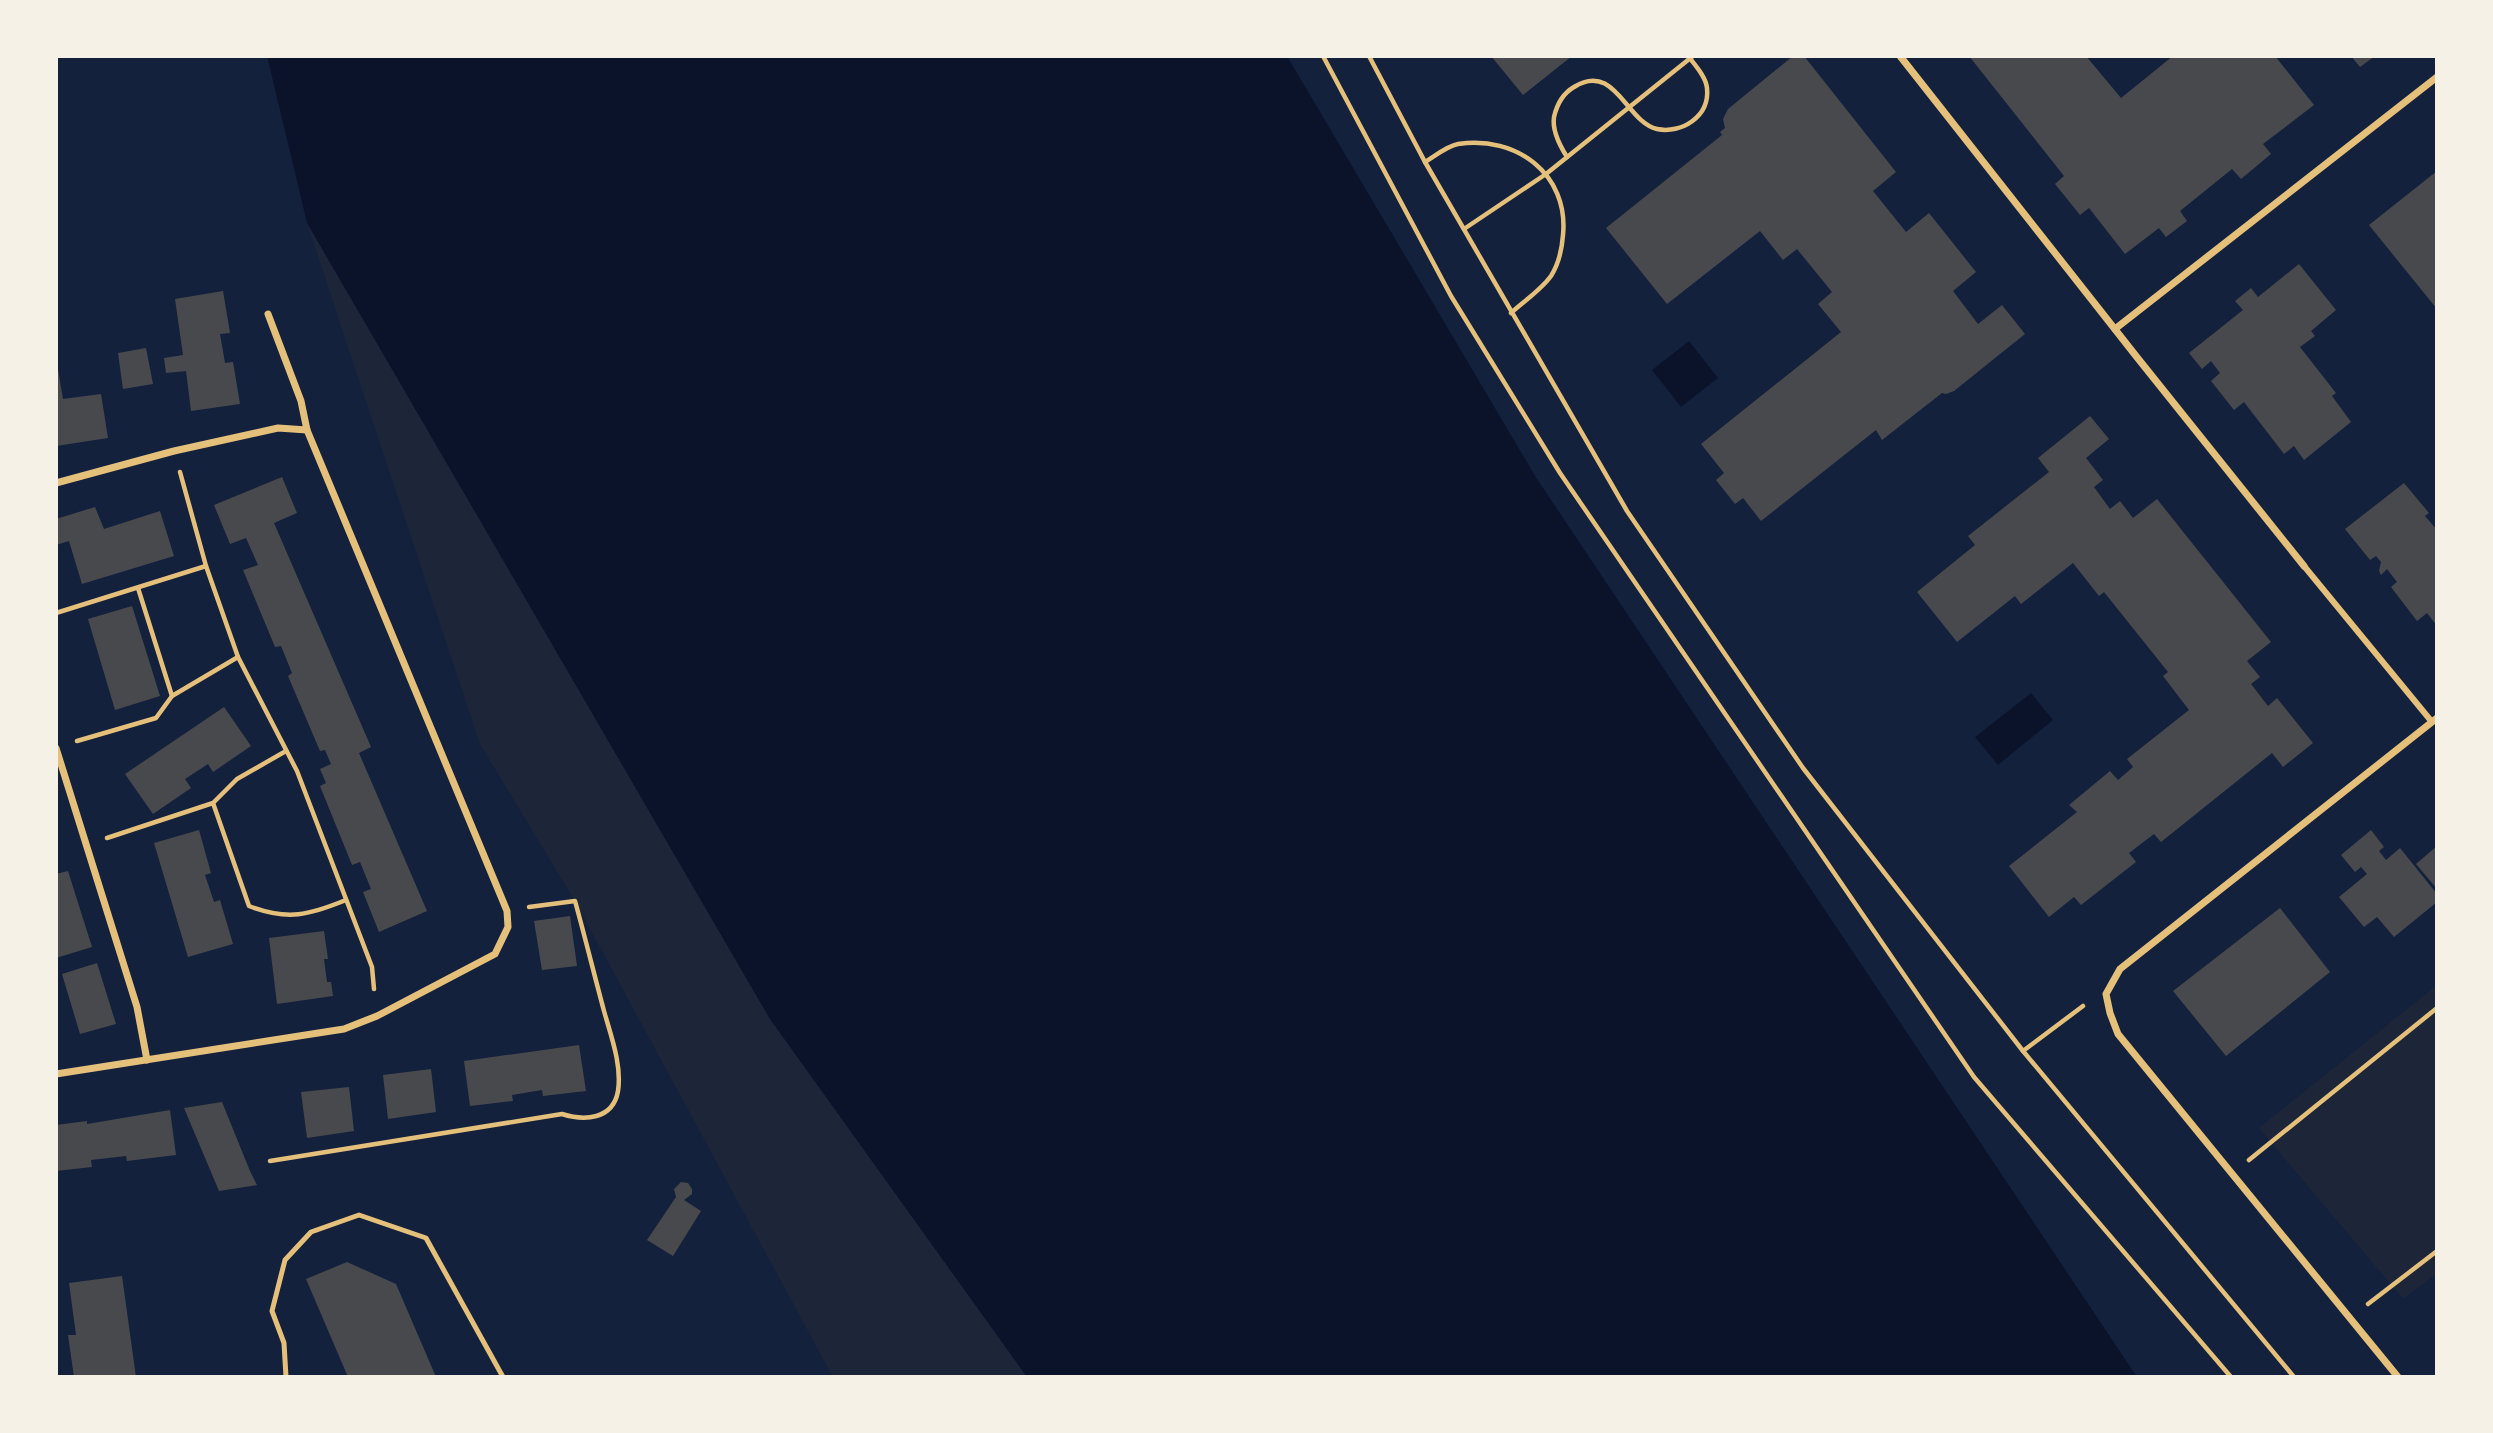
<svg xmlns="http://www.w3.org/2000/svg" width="2493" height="1433" viewBox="0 0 2493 1433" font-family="Inter,sans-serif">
	<rect width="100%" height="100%" fill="#14213d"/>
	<g fill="#1d2539">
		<polygon points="307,223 770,1019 1027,1377 833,1377 575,901 480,744"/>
		<polygon points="2437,985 2437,1273 2403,1299 2259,1128"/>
	</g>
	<g fill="#0b132b">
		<polygon points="267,56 1287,56 1537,479 2137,1377 1027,1377 770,1019 307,223"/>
		<polygon points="1689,341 1718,378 1681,407 1652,370"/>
		<polygon points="2031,693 2053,720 1998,765 1975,737"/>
	</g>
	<g fill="#48494c">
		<polygon points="1491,56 1572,56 1523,95"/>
		<polygon points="1793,56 1804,56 1896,172 1873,191 1906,232 1929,213 1976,272 1953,291 1978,324 2002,305 2025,334 1954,391 1946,394 1942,393 1882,440 1876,430 1761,521 1743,498 1735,504 1716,480 1724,473 1701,444 1841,332 1818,304 1832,292 1797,249 1783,260 1760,231 1667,304 1606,228 1722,135 1720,132 1725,128 1723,119 1728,109"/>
		<polygon points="1969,56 2086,56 2121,98 2173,56 2275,56 2314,105 2263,144 2271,154 2241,179 2232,169 2180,211 2187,221 2166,237 2159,228 2125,254 2089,208 2080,215 2055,184 2064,176"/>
		<polygon points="2351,56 2375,56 2360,67"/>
		<polygon points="2437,171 2437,309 2369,225"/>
		<polygon points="2299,264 2336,310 2311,331 2315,336 2300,347 2336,393 2332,396 2351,422 2304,460 2294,446 2284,454 2244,402 2234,410 2211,381 2220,373 2211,361 2202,369 2189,353 2243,310 2235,301 2251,288 2258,297"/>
		<polygon points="223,291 230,333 220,334 225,363 233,362 240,404 191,411 186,371 166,373 164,358 183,355 175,299"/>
		<polygon points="146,348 153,384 123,389 118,353"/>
		<polygon points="57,363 63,399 101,394 108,438 56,446"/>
		<polygon points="2090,416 2109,439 2086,458 2103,480 2094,487 2110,509 2120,501 2133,518 2157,499 2271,642 2247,661 2260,677 2251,684 2268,706 2277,698 2313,743 2283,767 2272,753 2161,842 2154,834 2129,853 2136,862 2081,905 2074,897 2049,917 2009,866 2077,812 2069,805 2110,771 2118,780 2133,767 2127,759 2189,710 2163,676 2168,672 2104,592 2099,596 2073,563 2021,604 2015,596 1957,642 1917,592 1975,545 1968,536 2049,472 2038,458"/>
		<polygon points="282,477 297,513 274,523 371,747 359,753 427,911 379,932 363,892 371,889 360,862 352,865 320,786 326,783 320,769 331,764 325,750 320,751 288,676 292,673 281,646 275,647 243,570 258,565 246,538 230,544 214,505"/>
		<polygon points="2404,483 2429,513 2425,516 2437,530 2437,626 2427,613 2417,621 2391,587 2397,582 2387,569 2381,575 2379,571 2381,562 2376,556 2370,560 2345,529"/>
		<polygon points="95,507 104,529 160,511 174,556 82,584 69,541 56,545 56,519"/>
		<polygon points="132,606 160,696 115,710 88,619"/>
		<polygon points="224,707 251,746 213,772 208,764 185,779 191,788 153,814 125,774"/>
		<polygon points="199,830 211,873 205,875 214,902 220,900 233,944 188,957 154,843"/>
		<polygon points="2371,830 2384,847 2379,851 2386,860 2400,848 2437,894 2437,902 2394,937 2377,917 2364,927 2339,897 2367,874 2361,867 2355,872 2341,855"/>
		<polygon points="2437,846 2437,889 2416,864"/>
		<polygon points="68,871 92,947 56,958 56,874"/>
		<polygon points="2280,908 2330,972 2226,1056 2173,991"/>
		<polygon points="570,916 577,966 542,970 534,921"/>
		<polygon points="324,931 328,959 324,959 327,982 331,982 333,996 277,1004 269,938"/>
		<polygon points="97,963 116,1024 80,1034 62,974"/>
		<polygon points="579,1045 586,1091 543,1096 542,1090 512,1095 513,1101 470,1106 464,1061"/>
		<polygon points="431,1069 436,1112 388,1119 383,1075"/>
		<polygon points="349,1087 354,1131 307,1138 301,1092"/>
		<polygon points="222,1102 250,1171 257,1185 219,1191 184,1108"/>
		<polygon points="170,1110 176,1155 127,1161 126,1156 91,1160 92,1167 56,1171 56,1125 87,1121 87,1124"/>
		<polygon points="681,1182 688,1183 692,1189 692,1194 684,1200 701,1211 673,1256 647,1240 676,1197 674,1189"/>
		<polygon points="347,1262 396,1284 436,1377 348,1377 306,1279"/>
		<polygon points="122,1276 136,1377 74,1377 68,1335 76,1335 69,1283"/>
	</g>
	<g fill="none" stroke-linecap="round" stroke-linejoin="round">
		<g stroke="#e5c07b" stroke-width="4.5">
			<polyline points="1323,56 1451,296 1560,473 1974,1077 2231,1377"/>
			<polyline points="1369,56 1425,162 1627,511 1803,768 2023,1051 2294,1377"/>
			<path d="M 1567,157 C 1560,146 1552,130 1554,117 C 1557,104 1562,94 1574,87 C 1615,61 1626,122 1657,129 C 1681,134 1710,117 1707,88 C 1706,77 1695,65 1688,56"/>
			<path d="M 1425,162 C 1435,156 1447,146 1458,144 C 1516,135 1569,174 1563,235 C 1562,248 1558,265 1551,276 C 1541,290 1523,302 1511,313"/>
			<polyline points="1464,229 1546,174 1693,56"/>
			<polyline points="180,472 206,566 238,657 297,771 372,967 374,989"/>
			<polyline points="138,588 172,696"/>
			<polyline points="56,613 206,566"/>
			<polyline points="77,741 156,718 172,696 238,657"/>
			<path d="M 213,803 L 249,906 C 288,921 309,915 346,900"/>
			<polyline points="107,838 213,803 237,779 286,751"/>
			<polyline points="2023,1051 2083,1006"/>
			<polyline points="2249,1160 2437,1008"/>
			<path d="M 270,1161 L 562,1114 C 584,1121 613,1120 618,1091 C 622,1065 611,1036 604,1011 C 594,974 585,937 575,901 L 529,907"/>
			<polyline points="2368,1304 2437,1251"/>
		</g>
		<polyline stroke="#e5c07b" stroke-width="5" points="286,1377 284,1343 272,1311 285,1260 311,1232 359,1215 426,1238 503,1377"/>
		<polyline stroke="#e5c07b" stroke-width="6" points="2304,566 2432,722"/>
		<g stroke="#e5c07b" stroke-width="7">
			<polyline points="1900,56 2136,356 2304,566"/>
			<polyline points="2115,329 2437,77"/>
			<polyline points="56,483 174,451 278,428 307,430"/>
			<polyline points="56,748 137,1007 147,1060"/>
			<polyline points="56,1074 344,1029 377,1016 495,954 508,927 507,911 307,430 301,401 268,314"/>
			<polyline points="2398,1377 2118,1034 2110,1013 2106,994 2120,969 2437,718"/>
		</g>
	</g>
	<rect width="2493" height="1433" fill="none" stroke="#f6f1e7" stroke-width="116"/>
</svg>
